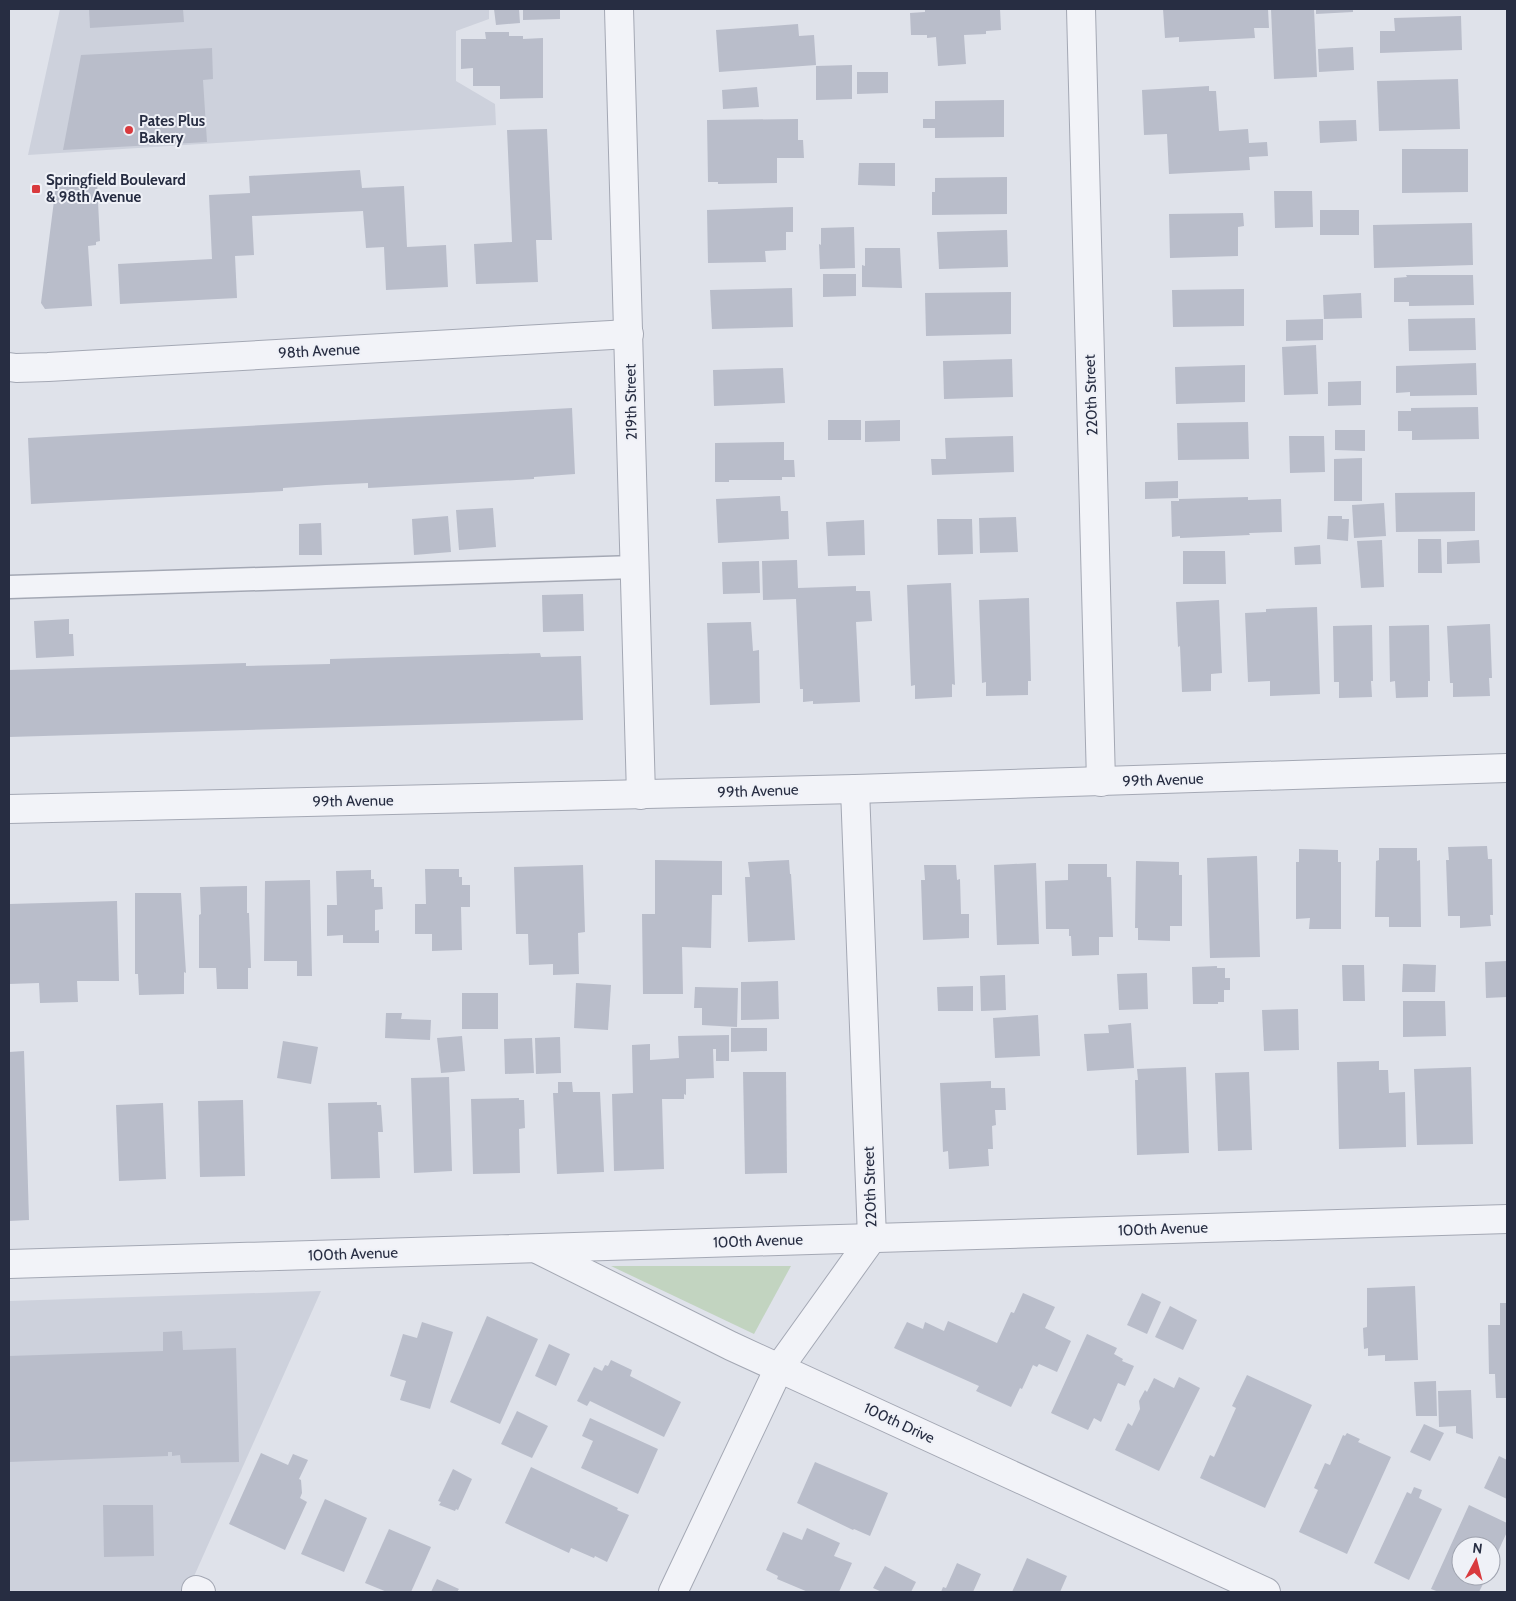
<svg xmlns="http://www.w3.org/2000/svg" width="1516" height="1601" viewBox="0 0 1516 1601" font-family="Cabin,sans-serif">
	<rect width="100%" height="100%" fill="#dfe2ea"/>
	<g fill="#cdd1dc">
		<polygon points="60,9 489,9 489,19 456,31 456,81 495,104 496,125 28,155"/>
		<polygon points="321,1291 187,1592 9,1592 9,1301"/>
	</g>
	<polygon fill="#c2d4c0" points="611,1266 791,1266 754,1334"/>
	<g fill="#b9bdca">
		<polygon points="89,9 183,9 184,22 90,28"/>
		<polygon points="494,9 519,9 520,23 496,25"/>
		<polygon points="523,9 560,9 560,19 523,20"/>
		<polygon points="925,9 1000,9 1001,30 986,31 986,34 964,35 966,64 938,66 936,37 927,38 927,35 911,35 910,13 925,12"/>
		<polygon points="1163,9 1268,9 1269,28 1254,28 1255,38 1179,42 1179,37 1165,38"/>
		<polygon points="1271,9 1314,9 1317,77 1274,79"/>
		<polygon points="1316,9 1353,9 1353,12 1316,14"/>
		<polygon points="1461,16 1462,50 1380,53 1380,31 1395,31 1394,18"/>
		<polygon points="798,24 799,36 814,35 816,65 719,72 716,30"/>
		<polygon points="485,32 509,32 509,36 523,36 523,39 543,38 543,98 500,99 500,86 473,86 473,68 461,69 461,39 486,39"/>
		<polygon points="1353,47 1354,70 1319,72 1318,49"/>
		<polygon points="212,48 213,79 203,80 207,142 63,150 81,55"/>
		<polygon points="852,65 852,99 816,100 816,66"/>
		<polygon points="857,72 888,72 888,93 857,94"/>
		<polygon points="1458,79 1460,129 1379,131 1377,81"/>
		<polygon points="1209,86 1209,91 1216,91 1219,131 1248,129 1249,143 1267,142 1268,156 1249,157 1250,170 1169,174 1167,134 1144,135 1142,90"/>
		<polygon points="757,87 759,107 723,109 722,90"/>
		<polygon points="1004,100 1004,137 935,138 935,128 923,128 923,119 935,119 935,101"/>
		<polygon points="798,119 798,140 803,140 804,158 777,158 777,183 718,184 718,182 708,182 707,120"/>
		<polygon points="1356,120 1357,141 1320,143 1319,121"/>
		<polygon points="547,129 552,240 536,240 538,282 476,284 474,244 512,242 507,130"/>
		<polygon points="1402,149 1468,149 1468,192 1402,193"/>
		<polygon points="859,163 895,163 895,186 858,185"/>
		<polygon points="360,170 362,188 404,186 407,247 446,245 448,287 386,290 384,247 366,248 363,211 252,216 254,255 235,256 237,298 120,304 118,264 212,259 209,195 250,193 249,176"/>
		<polygon points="1007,177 1007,214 932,215 932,192 935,192 935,178"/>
		<polygon points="97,182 100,241 96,242 96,245 88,246 92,306 45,309 41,303 56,185"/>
		<polygon points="1274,191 1312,191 1313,227 1275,228"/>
		<polygon points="793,207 793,232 786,232 786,250 765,251 766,262 708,263 707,210"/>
		<rect x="1320" y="210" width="39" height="25"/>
		<polygon points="1243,213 1244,226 1238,227 1238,256 1170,258 1169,214"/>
		<polygon points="1472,223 1473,265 1374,268 1373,225"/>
		<polygon points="854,227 855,268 820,269 819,244 821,245 821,228"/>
		<polygon points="1007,230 1008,267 939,269 937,232"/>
		<polygon points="865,248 900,248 902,288 862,287 862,265 865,266"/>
		<polygon points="823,274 856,274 856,296 823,297"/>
		<polygon points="1406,275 1473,275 1474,305 1409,306 1409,302 1394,302 1394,278 1407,277"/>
		<polygon points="792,288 793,327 712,329 710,290"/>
		<polygon points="1244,289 1244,326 1173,327 1172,290"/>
		<polygon points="1011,292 1011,334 926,336 925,293"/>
		<polygon points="1361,293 1362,318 1324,319 1323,295"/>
		<polygon points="1475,318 1476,350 1409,351 1408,319"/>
		<polygon points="1323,319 1323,340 1286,341 1286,320"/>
		<polygon points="1316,345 1318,394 1284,395 1282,347"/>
		<polygon points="1012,359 1013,397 944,399 943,361"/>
		<polygon points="1476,363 1477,395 1410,396 1410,392 1396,393 1396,366"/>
		<polygon points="1245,365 1245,402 1176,404 1175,367"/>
		<polygon points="783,368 785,403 714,406 713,370"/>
		<polygon points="1361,381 1361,405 1328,406 1328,382"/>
		<polygon points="1478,407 1479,439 1412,440 1412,431 1398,431 1398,411 1411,411 1411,408"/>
		<polygon points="572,408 575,474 534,477 534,479 368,488 368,483 326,485 283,488 283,491 31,504 28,438"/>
		<rect x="828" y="420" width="33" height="20"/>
		<polygon points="900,420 900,441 865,442 865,421"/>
		<polygon points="1248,422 1249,459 1178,460 1177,423"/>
		<polygon points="1335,430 1365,430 1365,451 1335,450"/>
		<polygon points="1013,436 1014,472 932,475 931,459 946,459 945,438"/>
		<polygon points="1289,436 1324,436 1325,472 1290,473"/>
		<polygon points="784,442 784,460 794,460 795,477 782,477 782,480 729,480 729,482 715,482 715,443"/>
		<polygon points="1362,458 1362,501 1334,501 1334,459"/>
		<polygon points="1178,481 1178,498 1145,499 1145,482"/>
		<polygon points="1475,492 1475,531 1396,532 1395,493"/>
		<polygon points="780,496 781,511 788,511 789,539 718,543 716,499"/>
		<polygon points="1248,497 1248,500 1281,499 1282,532 1249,533 1250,535 1180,538 1180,536 1172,537 1171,501 1179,501 1179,499"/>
		<polygon points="1384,503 1386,536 1354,538 1352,505"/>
		<polygon points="493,508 496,547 459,550 456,510"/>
		<polygon points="448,516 451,552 414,555 412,519"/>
		<polygon points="1328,516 1342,516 1342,519 1349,519 1348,541 1327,539"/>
		<polygon points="1016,517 1018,552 980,553 979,518"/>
		<polygon points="937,519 972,519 973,554 938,555"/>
		<polygon points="864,520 865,555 828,556 826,522"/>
		<polygon points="321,523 322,555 299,555 299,524"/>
		<polygon points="1418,539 1441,539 1442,573 1418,573"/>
		<polygon points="1382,540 1384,587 1361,588 1357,541"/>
		<polygon points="1479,540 1480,563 1447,564 1447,542"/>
		<polygon points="1320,545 1321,564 1295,565 1294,547"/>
		<polygon points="1183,551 1225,551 1226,584 1183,584"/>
		<polygon points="797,560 798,588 856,586 856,591 870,591 872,621 856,622 860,702 813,704 813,701 803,702 803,689 800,689 796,599 763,600 762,561"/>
		<polygon points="759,561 760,593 723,594 722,562"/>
		<polygon points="951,583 955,685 952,684 952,697 915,699 915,685 911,686 907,585"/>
		<polygon points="583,594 584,631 543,632 542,595"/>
		<polygon points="1029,598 1031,681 1028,681 1028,695 986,696 986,682 982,683 979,600"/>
		<polygon points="1219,600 1222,673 1211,674 1211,691 1182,692 1180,646 1178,647 1176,602"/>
		<polygon points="1317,607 1320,694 1270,696 1270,681 1248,682 1245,613 1266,612 1266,609"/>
		<polygon points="69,619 69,634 73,634 74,656 36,658 34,621"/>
		<polygon points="751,622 753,651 759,650 760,703 710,705 707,623"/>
		<polygon points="1490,624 1492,678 1489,678 1490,696 1453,697 1453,683 1450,683 1447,626"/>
		<polygon points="1372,625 1373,681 1371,681 1372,697 1339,698 1339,682 1334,682 1333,626"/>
		<polygon points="1429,625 1430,681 1428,681 1428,697 1396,698 1395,681 1390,682 1389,626"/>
		<polygon points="540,653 541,657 581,656 583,720 9,737 9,670 246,663 246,666 330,664 330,659"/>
		<polygon points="1487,846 1488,859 1492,859 1493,915 1490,915 1491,926 1460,928 1460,916 1448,916 1446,860 1449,860 1448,847"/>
		<polygon points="1379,848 1417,848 1417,861 1420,860 1421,927 1389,927 1389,917 1375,917 1376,861 1379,860"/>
		<polygon points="1299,849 1338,850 1338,862 1341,862 1341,929 1309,929 1310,918 1296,919 1296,862 1299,862"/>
		<polygon points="1257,856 1260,957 1210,958 1207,858"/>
		<polygon points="655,860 722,861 722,895 712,895 711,948 682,947 683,994 643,994 642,914 655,914"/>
		<polygon points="789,860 790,874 791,874 795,940 748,942 745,877 750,877 748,862"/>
		<polygon points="1136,861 1179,862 1179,875 1182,875 1182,926 1170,926 1170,941 1138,940 1138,928 1135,928"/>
		<polygon points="1036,863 1039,944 997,945 994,865"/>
		<polygon points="1068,864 1107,864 1107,877 1111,877 1113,937 1099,937 1099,955 1072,956 1071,936 1069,936 1069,929 1046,929 1045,881 1068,880"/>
		<polygon points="583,865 585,932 578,933 579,974 553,975 553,964 529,965 528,934 516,934 514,867"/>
		<polygon points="924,865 956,865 957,880 960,879 961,914 969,914 969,938 923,940 921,880 925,880"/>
		<polygon points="425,869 459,869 459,877 462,877 462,885 470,885 470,907 461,907 462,950 432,951 432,934 415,934 415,904 426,904"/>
		<polygon points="371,870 371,879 374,879 374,887 382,887 383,909 375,910 375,931 379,930 379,943 343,943 343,935 327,936 327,905 337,905 336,871"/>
		<polygon points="310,880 312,976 297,976 297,961 264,961 265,881"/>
		<polygon points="247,886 247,913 249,913 251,968 248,968 248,989 217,989 216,968 199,968 199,915 201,914 200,887"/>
		<polygon points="135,893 181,893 186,973 184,972 184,994 139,995 138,974 135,974"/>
		<polygon points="117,901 119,981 77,981 78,1002 40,1003 39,983 9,984 9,904"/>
		<polygon points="1507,961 1507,997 1486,998 1485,962"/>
		<polygon points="1403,964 1436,965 1435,992 1402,992"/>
		<polygon points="1342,965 1364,965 1365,1001 1343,1001"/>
		<polygon points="1217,966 1217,968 1225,968 1225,978 1230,978 1230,990 1224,990 1224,1002 1218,1002 1218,1004 1193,1004 1192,967"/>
		<polygon points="1147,973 1148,1009 1119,1010 1117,974"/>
		<polygon points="1005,975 1006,1010 981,1011 980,976"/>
		<polygon points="778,981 779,1019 741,1020 741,982"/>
		<polygon points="576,983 611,985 608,1030 574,1028"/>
		<polygon points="973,986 973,1011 938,1011 937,987"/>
		<polygon points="695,987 738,988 737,1027 702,1025 702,1008 694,1008"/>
		<rect x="462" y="993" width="36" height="36"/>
		<polygon points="1403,1001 1445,1001 1446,1036 1403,1037"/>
		<polygon points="1298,1009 1299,1050 1264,1051 1262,1010"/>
		<polygon points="386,1013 402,1013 401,1019 431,1020 430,1040 385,1038"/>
		<polygon points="1038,1015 1040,1056 995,1058 993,1018"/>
		<polygon points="1131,1023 1134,1068 1087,1071 1084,1034 1109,1033 1108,1025"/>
		<polygon points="731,1028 767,1028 767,1051 731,1052"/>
		<polygon points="729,1035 729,1061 716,1061 716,1049 713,1049 714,1078 686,1079 686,1095 684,1094 684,1099 662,1099 664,1169 614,1171 612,1094 633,1093 632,1045 650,1044 650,1060 679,1058 678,1036"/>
		<polygon points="462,1036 465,1071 441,1073 437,1038"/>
		<polygon points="560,1037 561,1073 536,1074 535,1038"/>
		<polygon points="532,1038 534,1073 505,1074 504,1039"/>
		<polygon points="283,1041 318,1047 311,1084 277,1078"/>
		<polygon points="24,1051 29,1220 9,1221 9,1052"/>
		<polygon points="1379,1061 1379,1070 1388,1070 1389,1093 1405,1092 1406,1147 1339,1149 1337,1062"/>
		<polygon points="1186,1067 1189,1153 1137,1155 1135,1080 1138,1080 1137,1069"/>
		<polygon points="1471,1067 1473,1144 1417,1145 1414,1069"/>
		<polygon points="743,1072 786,1072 787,1173 745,1174"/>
		<polygon points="1249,1072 1252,1150 1218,1151 1215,1073"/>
		<polygon points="449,1077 452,1171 414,1173 411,1078"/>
		<polygon points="991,1081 991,1088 1005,1088 1006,1110 995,1110 996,1125 992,1126 993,1149 988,1149 989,1166 949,1169 948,1151 943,1152 940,1083"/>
		<polygon points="558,1082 572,1082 573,1092 600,1092 604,1172 557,1174 553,1093 558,1093"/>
		<polygon points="519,1098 519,1100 524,1100 525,1128 519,1129 520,1173 473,1174 471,1099"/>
		<polygon points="243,1100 245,1176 200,1177 198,1101"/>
		<polygon points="377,1102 377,1105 381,1105 383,1132 378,1132 380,1178 331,1179 328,1103"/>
		<polygon points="163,1103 166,1179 119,1181 116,1105"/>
		<polygon points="1415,1286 1418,1360 1385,1361 1385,1355 1368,1356 1368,1348 1364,1349 1363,1328 1367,1327 1367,1288"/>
		<polygon points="1023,1293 1055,1307 1045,1328 1071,1341 1057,1372 1039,1364 1037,1367 1033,1365 1022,1389 1020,1388 1011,1407 976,1391 979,1386 894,1348 907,1322 923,1329 925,1322 944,1331 948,1321 997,1343 1011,1312 1014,1313"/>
		<polygon points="1142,1293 1161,1302 1147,1334 1127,1325"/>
		<polygon points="1500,1303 1507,1303 1507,1398 1496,1398 1495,1374 1489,1374 1488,1325 1500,1325"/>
		<polygon points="1170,1306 1197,1320 1183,1350 1155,1337"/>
		<polygon points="487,1316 538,1339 500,1424 450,1402"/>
		<polygon points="422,1322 453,1332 430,1409 400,1400 406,1381 390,1376 403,1334 417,1338"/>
		<polygon points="182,1331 183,1350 236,1348 239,1462 181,1463 180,1455 172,1456 172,1452 168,1452 168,1456 9,1462 9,1356 163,1351 163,1332"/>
		<polygon points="1087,1334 1117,1348 1114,1354 1123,1359 1122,1361 1134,1366 1125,1386 1118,1383 1101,1422 1094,1418 1088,1430 1051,1413"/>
		<polygon points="549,1344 570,1354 556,1386 535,1376"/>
		<polygon points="611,1360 632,1370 630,1376 681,1402 664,1437 590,1401 587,1406 577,1401 594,1367 602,1371 605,1365 608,1366"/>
		<polygon points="1247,1375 1312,1405 1265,1508 1200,1478 1210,1455 1214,1457 1236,1408 1232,1406"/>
		<polygon points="1179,1377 1200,1388 1159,1471 1115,1450 1128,1423 1132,1426 1140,1409 1139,1401 1145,1390 1147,1392 1154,1378 1174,1388"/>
		<polygon points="1436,1381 1437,1416 1416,1416 1414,1382"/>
		<polygon points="1471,1390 1473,1439 1456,1433 1456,1426 1439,1427 1438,1391"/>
		<polygon points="517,1411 548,1426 532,1458 501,1444"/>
		<polygon points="590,1418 658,1449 638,1494 581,1468 593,1441 582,1436"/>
		<polygon points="1424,1424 1444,1433 1430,1461 1410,1452"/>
		<polygon points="1347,1433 1360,1439 1358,1442 1391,1457 1347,1554 1299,1532 1318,1490 1314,1488 1325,1463 1330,1465 1343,1435 1345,1436"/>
		<polygon points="261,1453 288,1465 293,1454 308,1460 299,1479 301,1480 302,1493 300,1498 307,1502 285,1550 229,1524"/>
		<polygon points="1499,1456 1507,1460 1507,1499 1484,1488"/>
		<polygon points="815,1462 888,1493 870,1536 854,1529 853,1530 797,1503"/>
		<polygon points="531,1467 618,1508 617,1510 629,1515 607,1562 595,1556 594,1558 571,1548 569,1553 505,1523"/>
		<polygon points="453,1469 472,1479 458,1510 456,1509 455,1511 439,1505 441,1502 438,1501"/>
		<polygon points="1414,1487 1422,1490 1419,1498 1442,1509 1409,1580 1374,1563 1407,1492 1411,1494"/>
		<polygon points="325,1499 367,1518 344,1572 301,1554"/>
		<polygon points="103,1505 153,1505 154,1556 104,1557"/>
		<polygon points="1469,1505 1507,1523 1507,1532 1491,1567 1491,1546 1461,1546 1461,1576 1487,1576 1479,1592 1439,1592 1431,1589"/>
		<polygon points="807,1528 840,1543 834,1556 852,1563 839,1592 808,1592 777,1579 778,1576 766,1570 783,1532 802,1540"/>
		<polygon points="389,1529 431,1547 411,1592 387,1592 365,1583"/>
		<polygon points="1027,1558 1067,1576 1060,1592 1012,1592"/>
		<polygon points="957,1563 981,1574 973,1592 941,1592 943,1587 946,1588"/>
		<polygon points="885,1566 916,1582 911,1592 882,1592 873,1588"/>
		<polygon points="437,1579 459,1589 457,1592 431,1592"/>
	</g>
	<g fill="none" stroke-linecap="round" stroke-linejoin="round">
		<g stroke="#a4a8b4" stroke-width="25">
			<polyline id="service" points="9,587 635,567"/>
		</g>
		<g stroke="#a4a8b4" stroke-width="30">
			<g id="minor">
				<polyline points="619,9 641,795"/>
				<polyline points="1081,9 1101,782"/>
				<polyline points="9,367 16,368 48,367 629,334"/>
				<polyline points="9,809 855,789 1507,768"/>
				<polyline points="539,1250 731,1346 1266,1592"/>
				<polyline points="9,1264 1507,1219"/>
				<polyline points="196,1590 201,1592"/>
				<polyline points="673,1592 779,1368 872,1238 855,789"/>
			</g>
		</g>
		<use href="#service" stroke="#f2f3f8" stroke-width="22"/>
		<use href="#minor" stroke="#f2f3f8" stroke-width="28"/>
	</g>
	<g fill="#d93a3e" stroke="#eff1f7" stroke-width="2">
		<circle cx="129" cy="130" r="5"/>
		<rect x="31" y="184" width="10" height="10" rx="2.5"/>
	</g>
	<g text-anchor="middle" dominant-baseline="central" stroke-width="4" stroke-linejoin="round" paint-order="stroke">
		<g font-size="15" font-weight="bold" fill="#272d42" stroke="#eff1f7" text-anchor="start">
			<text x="139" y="121">Pates Plus<tspan x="139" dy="17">Bakery</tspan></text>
			<text x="46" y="180">Springfield Boulevard<tspan x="46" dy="17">&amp; 98th Avenue</tspan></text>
		</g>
		<g font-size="15" fill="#272d42" stroke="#eff1f7">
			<text transform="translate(319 351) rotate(-3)">98th Avenue</text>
			<text transform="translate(1091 395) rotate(-92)">220th Street</text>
			<text transform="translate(631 402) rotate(-91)">219th Street</text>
			<text transform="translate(1163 780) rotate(-2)">99th Avenue</text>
			<text transform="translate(758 791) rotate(-2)">99th Avenue</text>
			<text transform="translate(353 801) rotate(-1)">99th Avenue</text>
			<text transform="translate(870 1187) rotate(-92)">220th Street</text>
			<text transform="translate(1163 1229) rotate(-2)">100th Avenue</text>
			<text transform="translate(758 1241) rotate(-2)">100th Avenue</text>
			<text transform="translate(353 1254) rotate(-2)">100th Avenue</text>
			<text transform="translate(899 1423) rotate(25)">100th Drive</text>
		</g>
	</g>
	<rect width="1516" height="1601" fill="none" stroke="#272d42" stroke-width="20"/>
	<g transform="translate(1476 1561) rotate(7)"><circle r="24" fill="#eff1f7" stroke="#9fa3af"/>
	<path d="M0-4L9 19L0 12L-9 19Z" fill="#d93a3e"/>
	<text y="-8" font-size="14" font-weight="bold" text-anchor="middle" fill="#272d42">N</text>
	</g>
</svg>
